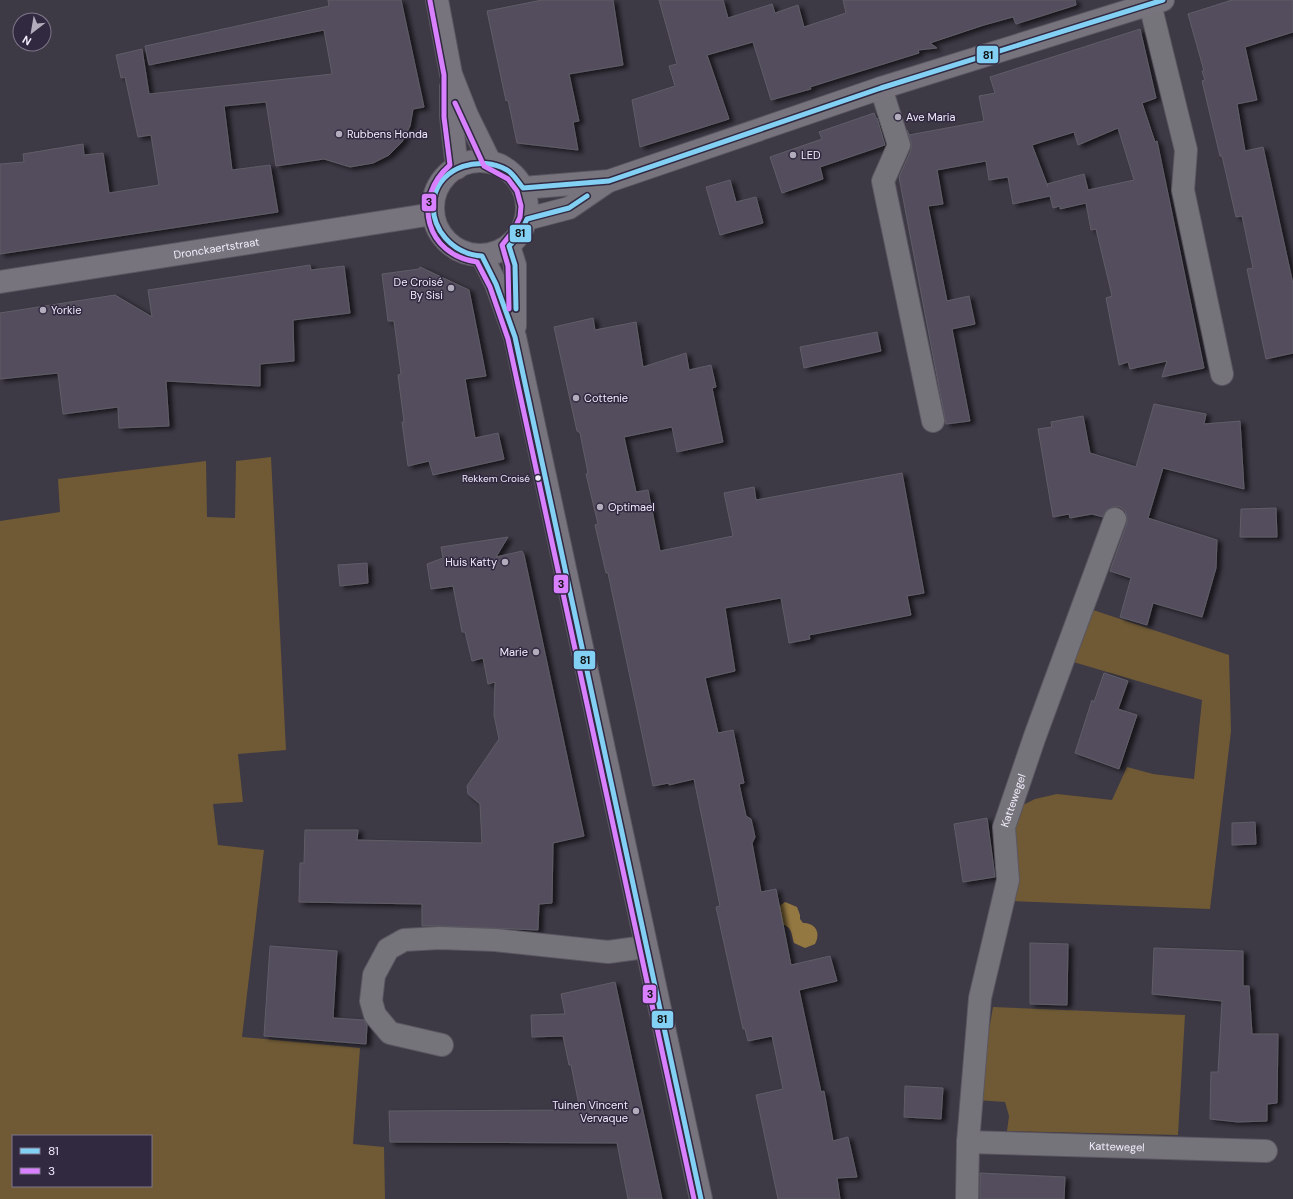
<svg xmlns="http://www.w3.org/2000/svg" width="1293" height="1199" viewBox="0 0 1293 1199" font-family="'DM Sans',sans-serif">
	<defs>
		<filter id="shadow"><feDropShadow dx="4.5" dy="2.5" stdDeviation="2" flood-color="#0009"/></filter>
	</defs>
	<rect width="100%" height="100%" fill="#3d3945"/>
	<g fill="#6f5a35" fill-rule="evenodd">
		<path d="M 271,457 L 286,750 L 238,754 L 243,802 L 213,804 L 218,845 L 264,850 L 242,1037 L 360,1048 L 353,1144 L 384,1147 L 385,1199 L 0,1199 L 0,521 L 60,512 L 58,479 L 206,461 L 207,517 L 235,518 L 236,461 ZM 13,1136 L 151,1136 L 151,1186 L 13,1186 Z"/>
		<polygon points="1090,609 1229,655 1231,731 1210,909 1012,901 1012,849 1017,808 1035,799 1057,794 1112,800 1127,767 1153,774 1194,779 1202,700 1070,661"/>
		<polygon points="993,1007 1185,1015 1178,1135 1007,1131 1009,1116 1005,1102 977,1100"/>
	</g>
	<path fill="#947842" d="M 785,902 L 797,907 L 800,915 L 800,919 L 803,923 C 816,923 821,933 815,944 L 805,948 L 794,943 C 791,934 793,928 782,924 L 778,907 Z"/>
	<g fill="#534e5d" stroke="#605d67" fill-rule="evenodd" filter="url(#shadow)">
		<polygon points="328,0 401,0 424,107 413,109 410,126 402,142 389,155 373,163 350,167 324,159 276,166 266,102 224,106 232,170 270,165 278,212 0,254 0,164 24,162 23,154 83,144 84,155 103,153 109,193 159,185 151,135 138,137 125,77 121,78 116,55 142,49 149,94 332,74 324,30 149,65 145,46 329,6"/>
		<polygon points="542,0 613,0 623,65 569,74 579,121 573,122 578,150 517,143 508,100 506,101 487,11"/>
		<polygon points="659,0 723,0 728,18 772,4 775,13 798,5 804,27 846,13 843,0 1075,0 1076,5 1016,24 1013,17 984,25 930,43 937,48 918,50 919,53 848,75 810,87 811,89 771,100 753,42 707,55 729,119 640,147 632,100 675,86 669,66 677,64"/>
		<polygon points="1232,0 1293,0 1293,32 1245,47 1257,100 1237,104 1245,151 1263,147 1293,284 1293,353 1266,359 1247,269 1253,268 1242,216 1236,217 1222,156 1220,156 1202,81 1205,80 1202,71 1204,71 1188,14"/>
		<path d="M 1140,29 L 1156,98 L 1142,103 L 1155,142 L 1157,141 L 1204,368 L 1162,377 L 1167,361 L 1130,369 L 1128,362 L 1119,365 L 1106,298 L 1112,296 L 1096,229 L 1091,230 L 1086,203 L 1060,209 L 1060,206 L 1053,208 L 1050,196 L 1013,204 L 1008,177 L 989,180 L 986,161 L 937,170 L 943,204 L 928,206 L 947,301 L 969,296 L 975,324 L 952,329 L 970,421 L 946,424 L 899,177 L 911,150 L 911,141 L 907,130 L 909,135 L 984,121 L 979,96 L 995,93 L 990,77 ZM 1118,128 L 1134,180 L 1088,190 L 1084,174 L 1047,184 L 1048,187 L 1032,145 L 1074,132 L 1078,145 Z"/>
		<polygon points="874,113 876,118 877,118 885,145 820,167 823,179 782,193 770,157 822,139 819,132"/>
		<polygon points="730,180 736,202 756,197 763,223 720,235 706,187"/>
		<polygon points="310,265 311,270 344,266 350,313 293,320 294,361 260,364 260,386 166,381 169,426 119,428 118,407 63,414 58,373 0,379 0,313 115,295 152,317 148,290"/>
		<polygon points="420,267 469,290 486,376 465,379 475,438 498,433 504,459 433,475 429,461 408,466 402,422 404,422 398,375 401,374 394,321 388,321 382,274 419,269"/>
		<polygon points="593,318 595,330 636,322 643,367 686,353 689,370 711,365 716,387 712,388 723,442 677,452 672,427 624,437 636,492 648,490 660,551 733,536 724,493 754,487 756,500 902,473 924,593 907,596 911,615 809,635 810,639 789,643 781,598 725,608 735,671 705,678 718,733 733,730 744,783 739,784 746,816 751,819 755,837 752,843 761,892 776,889 791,965 830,956 837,981 799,990 821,1092 824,1091 833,1141 848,1137 857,1177 837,1178 840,1199 778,1199 756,1095 783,1089 772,1036 748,1041 745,1029 743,1029 716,907 720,906 694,779 669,785 669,783 653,786 608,573 606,573 595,525 598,524 586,474 588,473 580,433 577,431 554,327"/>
		<polygon points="877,332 881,351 804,368 800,347"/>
		<polygon points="1154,404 1206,414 1204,424 1240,421 1244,489 1163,468 1148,518 1217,540 1216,568 1202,617 1153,603 1147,625 1120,617 1131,578 1110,571 1127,523 1127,517 1125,511 1120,507 1113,507 1107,510 1103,517 1092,514 1070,518 1069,514 1053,517 1038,429 1052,427 1051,422 1083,416 1090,453 1136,467"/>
		<polygon points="1276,508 1277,537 1240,537 1241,509"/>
		<polygon points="508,537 496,557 522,551 524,555 584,836 553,843 552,903 539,904 538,930 439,926 422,926 422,904 299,902 300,863 304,863 305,830 358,830 357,840 482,843 480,804 468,794 467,786 499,739 494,715 495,682 488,684 483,658 472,661 465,632 462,632 453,586 431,589 427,564 443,558 441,547"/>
		<polygon points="367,563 368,583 340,586 338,565"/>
		<polygon points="1104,673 1128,681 1118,709 1137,715 1119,769 1075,753 1092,700 1094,702"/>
		<polygon points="987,818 995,877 963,882 954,824"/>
		<polygon points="1255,822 1256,844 1232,845 1232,823"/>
		<polygon points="1030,943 1068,944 1067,1005 1030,1004"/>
		<polygon points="270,946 337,951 333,1018 364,1020 367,1025 366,1044 264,1036"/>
		<polygon points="1154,948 1243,951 1243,986 1249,986 1252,1034 1278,1034 1277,1103 1267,1104 1267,1121 1238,1122 1210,1119 1211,1072 1218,1072 1222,1001 1152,994"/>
		<polygon points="615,982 662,1199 628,1199 617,1143 390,1142 389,1111 580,1110 571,1065 569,1065 563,1036 532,1037 531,1015 565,1014 561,994"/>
		<polygon points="905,1086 943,1088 941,1119 904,1117"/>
		<polygon points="980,1173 1065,1177 1064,1199 980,1199"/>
	</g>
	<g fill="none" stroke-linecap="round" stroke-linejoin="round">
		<g stroke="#5b5661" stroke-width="24">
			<g id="minor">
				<polyline points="1150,4 1186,150 1183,190 1222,374"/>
				<polyline points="881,88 899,145 883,181 933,421"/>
				<polyline points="442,1045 390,1033 375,1015 371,1001 374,975 388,949 404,940 439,938 495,940 608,952 645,947"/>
				<path id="s1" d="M 968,1142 L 1266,1151"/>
				<path id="s2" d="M 967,1199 L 968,1142 L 980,998 L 1008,880 L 1004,827 L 1035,736 L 1115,519"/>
			</g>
		</g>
		<g stroke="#5b5661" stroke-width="24">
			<g id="major">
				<polyline points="437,0 451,74 467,115 490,162"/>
				<polyline points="451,87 451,116 457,168"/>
				<circle cx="480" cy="208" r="47"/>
				<polyline points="523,188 609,181 881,88 1163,0"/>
				<polyline points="527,219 569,208 607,182"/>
				<polyline points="509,246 515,265 515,326"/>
				<polyline points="482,256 496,284 515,337 701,1199"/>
				<path id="s3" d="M 0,282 L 433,214"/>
			</g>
		</g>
		<use href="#minor" stroke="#76747b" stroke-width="22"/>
		<use href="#major" stroke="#78747d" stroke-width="22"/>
		<g stroke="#312940" stroke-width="8">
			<g id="bus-1">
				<polyline points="516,309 515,265 509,246 520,234 527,219 569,208 587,196"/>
				<path d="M 701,1199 L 515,337 L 496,284 L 482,256 C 453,254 429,229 434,198 C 440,166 481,155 507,170 C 513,173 518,182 523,188 L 609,181 L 881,88 L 1163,0"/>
			</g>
		</g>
		<g stroke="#312940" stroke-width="8">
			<g id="bus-2">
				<path d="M 430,1 L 444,75 L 444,117 L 450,165 C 411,199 426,255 477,262 L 490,287 L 508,339 L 694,1199"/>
				<polyline points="455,103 484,166 508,179 517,191 521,206 520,217 514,230 502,245 508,266 509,309"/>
			</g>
		</g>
		<use href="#bus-1" stroke="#83d0f5" stroke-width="5"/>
		<use href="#bus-2" stroke="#d880ff" stroke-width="5"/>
	</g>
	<g fill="#b2adbc" stroke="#312940" stroke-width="1.5">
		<circle cx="898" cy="117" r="4"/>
		<circle cx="339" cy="134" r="4"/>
		<circle cx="793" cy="155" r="4"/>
		<circle cx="451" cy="288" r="4"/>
		<circle cx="43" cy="310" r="4"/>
		<circle cx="576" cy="398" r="4"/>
		<circle cx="600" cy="507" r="4"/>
		<circle cx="505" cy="562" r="4"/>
		<circle cx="536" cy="652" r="4"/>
		<circle cx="636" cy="1111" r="4"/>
	</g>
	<circle fill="#f1ecfc" stroke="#312940" stroke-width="1.5" cx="538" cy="478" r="3.5"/>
	<g text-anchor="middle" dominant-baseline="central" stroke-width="3" stroke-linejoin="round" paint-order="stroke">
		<g font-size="10" fill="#f1ecfc" stroke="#312940" text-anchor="end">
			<text x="530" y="478">Rekkem Croisé</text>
		</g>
		<g font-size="11" fill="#f1ecfc" stroke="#312940" text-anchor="start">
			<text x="906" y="117">Ave Maria</text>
			<text x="347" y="134">Rubbens Honda</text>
			<text x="801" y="155">LED</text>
			<text x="443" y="282" text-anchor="end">De Croisé<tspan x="443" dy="13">By Sisi</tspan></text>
			<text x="51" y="310">Yorkie</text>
			<text x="584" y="398">Cottenie</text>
			<text x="608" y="507">Optimael</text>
			<text x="497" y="562" text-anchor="end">Huis Katty</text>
			<text x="528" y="652" text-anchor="end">Marie</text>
			<text x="628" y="1105" text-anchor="end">Tuinen Vincent<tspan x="628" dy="13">Vervaque</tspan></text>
		</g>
		<g font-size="11" fill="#f1ecfc" stroke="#312940">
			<text stroke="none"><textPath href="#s3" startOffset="219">Dronckaertstraat</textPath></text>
			<text stroke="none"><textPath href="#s2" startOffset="404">Kattewegel</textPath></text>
			<text stroke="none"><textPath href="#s1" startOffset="149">Kattewegel</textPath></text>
		</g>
	</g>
	<g stroke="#312940" stroke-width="1.5">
		<rect x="976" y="45" width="23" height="19" rx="4" fill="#83d0f5"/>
		<rect x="421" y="193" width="16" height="19" rx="4" fill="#d880ff"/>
		<rect x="509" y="224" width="23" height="19" rx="4" fill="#83d0f5"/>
		<rect x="553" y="574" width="16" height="20" rx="4" fill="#d880ff"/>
		<rect x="573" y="650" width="23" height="20" rx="4" fill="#83d0f5"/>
		<rect x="642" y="984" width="15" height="20" rx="4" fill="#d880ff"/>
		<rect x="651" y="1010" width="23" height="19" rx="4" fill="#83d0f5"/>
	</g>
	<g font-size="11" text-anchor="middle" font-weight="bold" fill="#111">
		<text x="988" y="59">81</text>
		<text x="429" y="206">3</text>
		<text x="520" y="237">81</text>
		<text x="561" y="588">3</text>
		<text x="585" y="664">81</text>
		<text x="650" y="998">3</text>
		<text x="662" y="1023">81</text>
	</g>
	<rect x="12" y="1135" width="140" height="52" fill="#312940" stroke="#7e778b"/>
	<rect x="20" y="1148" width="20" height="6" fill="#83d0f5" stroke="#7e778b"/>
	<text x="48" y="1155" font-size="12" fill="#f1ecfc">81</text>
	<rect x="20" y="1168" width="20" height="6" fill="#d880ff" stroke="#7e778b"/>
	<text x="48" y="1175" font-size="12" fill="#f1ecfc">3</text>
	<g transform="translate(32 32) rotate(211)"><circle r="19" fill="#312940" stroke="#7e778b"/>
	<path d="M0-3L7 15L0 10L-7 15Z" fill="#b2adbc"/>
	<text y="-6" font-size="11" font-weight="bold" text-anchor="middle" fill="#f1ecfc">N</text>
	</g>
</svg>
